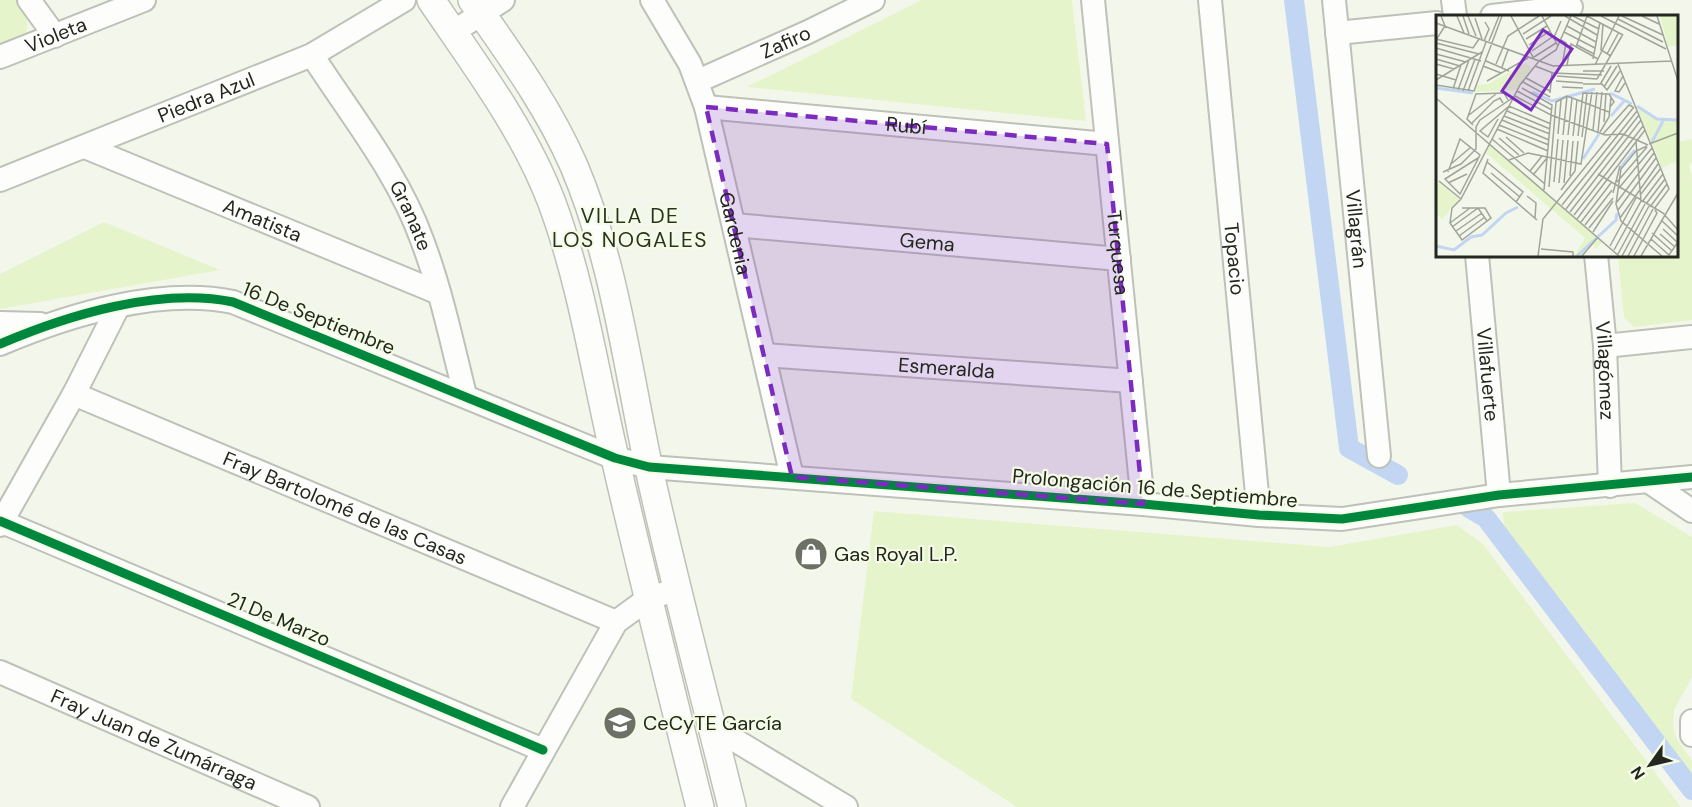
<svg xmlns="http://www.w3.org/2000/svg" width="1692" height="807" viewBox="0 0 1692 807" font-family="'DM Sans',sans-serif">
	<rect width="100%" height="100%" fill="#f3f7eb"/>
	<g fill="#e5f4cb">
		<path d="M 0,0 L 16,0 C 25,14 32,21 24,37 L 0,46 Z"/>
		<polygon points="922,0 1072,0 1086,121 747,87"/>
		<polygon points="1692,139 1692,162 1689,165 1692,178 1692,320 1634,327 1624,317 1618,255 1676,255 1676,142"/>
		<polygon points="104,222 220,270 0,309 0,274"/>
		<polygon points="1635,503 1692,537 1692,677 1674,710 1673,728 1677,740 1692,760 1692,774 1504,526 1503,512"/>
		<polygon points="874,511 1329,547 1457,525 1483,544 1681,807 1017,807 851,699"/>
	</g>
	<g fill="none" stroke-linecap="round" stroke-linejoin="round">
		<g stroke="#c2d6f3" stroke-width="20">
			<polyline points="1294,0 1349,448 1398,475"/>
			<polyline points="1469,508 1486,518 1692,790"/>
		</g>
		<g stroke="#bec1b8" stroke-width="26">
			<g id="minor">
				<polyline points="29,0 55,36"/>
				<path id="s1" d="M 652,0 L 690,64 L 706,107 L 792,477"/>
				<path id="s2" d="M 1093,0 L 1143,504"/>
				<path id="s3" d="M 1210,0 L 1259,515"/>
				<path id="s4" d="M 1334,0 L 1379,456"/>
				<polyline points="1453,0 1455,16"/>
				<polyline points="1492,16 1571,7"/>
				<polyline points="453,32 503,0"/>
				<polyline points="1337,33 1437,23"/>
				<path id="s5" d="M 312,55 C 350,114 398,173 422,240 C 441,290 452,343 465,395"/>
				<path id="s6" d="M 0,57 L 144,0"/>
				<path id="s7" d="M 698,81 L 808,32 L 873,0"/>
				<path id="s8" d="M 706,107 L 1107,144"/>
				<path id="s9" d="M 85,147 L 439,293"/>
				<path id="s10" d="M 0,180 L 312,55 L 404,0"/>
				<path id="s11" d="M 734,225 L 1119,259"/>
				<path id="s12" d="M 1477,255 L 1499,495"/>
				<path id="s13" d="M 1596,255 L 1605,346 L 1610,486"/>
				<polyline points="0,323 40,324"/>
				<path d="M 0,344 C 68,315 159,287 233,302 L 615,458 L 649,467 L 1143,504 L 1259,515 L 1342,519 L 1499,495 L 1692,477"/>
				<polyline points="1605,346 1692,337"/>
				<path id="s14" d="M 764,355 L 1131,381"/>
				<path id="s15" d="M 74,394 L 616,622"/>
				<polyline points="1651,483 1692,511"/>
				<polyline points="0,521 543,750"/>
				<polyline points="0,525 74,394 118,307"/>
				<path id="s16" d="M 0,672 L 308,807"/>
				<polyline points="1692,721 1692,735"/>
				<polyline points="713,727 846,807"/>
				<polyline points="512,807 616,622 649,598 679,589"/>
			</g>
		</g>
		<g stroke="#bec1b8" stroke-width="30">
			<g id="major">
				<path d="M 431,0 C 475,65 524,129 552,203 C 582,284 595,373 615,458 C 642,575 671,691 700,807"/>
				<path d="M 472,0 C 509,53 548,106 574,166 C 614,260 627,364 648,464 C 673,579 704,693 732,807"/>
			</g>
		</g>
		<use href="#minor" stroke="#fdfefc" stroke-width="22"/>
		<use href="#major" stroke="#fdfefc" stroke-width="27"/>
		<g stroke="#f4fce6" stroke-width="13">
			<g id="cycleway">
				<path d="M 0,344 C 68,315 159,287 233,302 L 615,458 L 649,467 L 1143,504 L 1259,515 L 1342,519 L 1499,495 L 1692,477"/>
				<polyline points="0,521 543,750"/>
			</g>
		</g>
		<use href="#cycleway" stroke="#00873e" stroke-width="9"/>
	</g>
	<path fill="#7b2cbf" fill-opacity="0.2" stroke="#7b2cbf" stroke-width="4.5" stroke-dasharray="12 8" stroke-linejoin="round" d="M 706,107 L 1107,144 L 1143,504 L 792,477 Z"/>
	<defs>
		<g id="shop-disc" transform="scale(1.725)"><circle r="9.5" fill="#6c7066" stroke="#f4fce6"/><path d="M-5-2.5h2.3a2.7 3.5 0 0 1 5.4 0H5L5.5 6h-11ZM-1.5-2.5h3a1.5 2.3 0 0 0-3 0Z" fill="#fff"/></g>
		<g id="university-disc" transform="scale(1.725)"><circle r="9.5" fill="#6c7066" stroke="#f4fce6"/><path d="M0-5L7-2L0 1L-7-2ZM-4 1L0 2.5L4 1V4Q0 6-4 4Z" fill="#fff"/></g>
	</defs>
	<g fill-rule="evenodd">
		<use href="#shop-disc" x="811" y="554"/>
		<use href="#university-disc" x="620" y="723"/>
	</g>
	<g text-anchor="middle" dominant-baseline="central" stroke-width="4.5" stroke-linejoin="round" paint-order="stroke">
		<g font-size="20" fill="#24271f" stroke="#f4fce6">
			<text stroke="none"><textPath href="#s6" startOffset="60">Violeta</textPath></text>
			<text stroke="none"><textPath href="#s7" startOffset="96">Zafiro</textPath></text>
			<text stroke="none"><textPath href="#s10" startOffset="222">Piedra Azul</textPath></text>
			<text stroke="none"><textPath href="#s8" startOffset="201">Rubí</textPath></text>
			<text stroke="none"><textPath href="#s5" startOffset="189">Granate</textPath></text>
			<text stroke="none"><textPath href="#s9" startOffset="192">Amatista</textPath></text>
			<text stroke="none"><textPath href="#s4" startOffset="230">Villagrán</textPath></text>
			<text stroke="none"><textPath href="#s1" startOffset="250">Gardenia</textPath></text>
			<text stroke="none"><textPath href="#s11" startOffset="194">Gema</textPath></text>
			<text stroke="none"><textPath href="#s2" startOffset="254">Turquesa</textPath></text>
			<text stroke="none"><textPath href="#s3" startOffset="260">Topacio</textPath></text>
			<text transform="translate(319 318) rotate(22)">16 De Septiembre</text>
			<text stroke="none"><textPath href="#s14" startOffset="183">Esmeralda</textPath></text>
			<text stroke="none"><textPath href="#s13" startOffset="116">Villagómez</textPath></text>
			<text stroke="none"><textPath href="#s12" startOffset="120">Villafuerte</textPath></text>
			<text transform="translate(1155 488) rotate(5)">Prolongación 16 de Septiembre</text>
			<text stroke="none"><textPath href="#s15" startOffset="294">Fray Bartolomé de las Casas</textPath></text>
			<text transform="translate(279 619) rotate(23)">21 De Marzo</text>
			<text stroke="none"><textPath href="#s16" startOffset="168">Fray Juan de Zumárraga</textPath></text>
		</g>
		<g font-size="20" fill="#24271f" stroke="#f4fce6" text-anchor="start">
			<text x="834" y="554">Gas Royal L.P.</text>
			<text x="643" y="723">CeCyTE García</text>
		</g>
		<g font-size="21" letter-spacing="1.5" fill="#2c3221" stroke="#f4fce6">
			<text x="630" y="216">VILLA DE<tspan x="630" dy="24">LOS NOGALES</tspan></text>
		</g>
	</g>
	<g transform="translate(1436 15)">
		<rect width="242" height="242" fill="#f3f7eb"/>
		<path d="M 224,1 L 241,1 L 241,31 L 232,31 ZM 90,48 L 96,53 L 80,75 L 38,77 L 41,70 L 52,69 ZM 201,92 L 221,105 L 241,106 L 241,146 L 226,153 ZM 54,130 L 166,227 L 160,234 L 157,230 L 145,241 L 138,241 L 149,223 L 50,138 ZM 0,165 L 23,184 L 6,205 L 0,198 Z" fill="#e5f4cb"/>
		<path fill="none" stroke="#c2d6f3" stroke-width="3" d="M 0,73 L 37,78M 96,77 L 116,86 L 159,74M 174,78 L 196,89M 201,91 L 221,104 L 242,105M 175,101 L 189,85M 216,127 L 227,106M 147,144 L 163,119M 184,153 L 199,135M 0,231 L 18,235 L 35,222 L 46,220 L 70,198 L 82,192M 141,241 L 180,205 L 181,198"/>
		<path fill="none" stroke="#a0a499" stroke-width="1.5" d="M 21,1 L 28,18M 27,1 L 33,19M 32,1 L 40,21M 75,1 L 98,44M 106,1 L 122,31M 129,1 L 161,20M 137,1 L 163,14M 151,1 L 187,20M 165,1 L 230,34M 186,1 L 227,20M 206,1 L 223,9M 221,1 L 242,66M 39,3 L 46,24M 182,4 L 227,27M 0,8 L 117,51 L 235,46M 167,9 L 165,35 L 175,41M 131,11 L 160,27M 128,17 L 159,33M 87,19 L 115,1M 0,24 L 37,33 L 43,24M 90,24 L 111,11M 0,25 L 9,11 L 5,1M 125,25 L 130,28 L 126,51M 48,26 L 53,14 L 49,7M 53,26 L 63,1M 0,28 L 43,39M 93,30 L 114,16M 141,30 L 158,39M 140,32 L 151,1M 0,33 L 45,46M 96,36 L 119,20 L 125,6M 0,39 L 30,47M 171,39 L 183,17M 98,42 L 120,28M 0,44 L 24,51M 157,44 L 164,7M 50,46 L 73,56M 0,49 L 18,54M 60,49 L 72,21 L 103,1M 182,49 L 233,174 L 218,194M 131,50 L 135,29 L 162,44M 159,50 L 183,1M 47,51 L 65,58M 99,51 L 117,58 L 166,60M 175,51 L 165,68 L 171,75 L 184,56M 66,52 L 72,35M 147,56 L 168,56M 0,59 L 20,65M 121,61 L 161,64M 187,61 L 179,76 L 183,77 L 189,68M 90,63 L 114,76M 161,64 L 187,19M 0,65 L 46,37M 51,66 L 92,43M 120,66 L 147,68M 87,67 L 114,82M 147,69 L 166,69M 0,70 L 38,76 L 66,1M 126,72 L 147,73M 168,72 L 181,51M 86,73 L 116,90 L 108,175M 17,74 L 25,50M 22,75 L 33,45M 27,76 L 39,44M 32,76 L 50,27M 81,76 L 116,95M 114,78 L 116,58M 39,79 L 68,78 L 72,85M 79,81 L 115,100 L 169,120 L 187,119 L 212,130M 131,81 L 173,97M 0,83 L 183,241M 71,96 L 114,114M 33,100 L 60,79M 68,101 L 114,119M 62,104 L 52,122 L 44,116 L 73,91 L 115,109M 66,105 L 113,125M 168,107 L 170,78M 36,108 L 58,86 L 64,83 L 67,88M 37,110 L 31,104 L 40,79M 63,110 L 113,130M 61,114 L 112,136M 157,115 L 161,77M 162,117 L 166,77M 164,117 L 173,102 L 175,82M 122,119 L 125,85M 167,119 L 193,90 L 197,92M 127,120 L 131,81M 132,120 L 136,83M 137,121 L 141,85M 142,121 L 147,78 L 173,79 L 178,87 L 174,92M 70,122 L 88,138M 146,122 L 151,78M 63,123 L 83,140M 56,124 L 109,169M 213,129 L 242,118M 211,131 L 200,136 L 185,154 L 180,189 L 185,206 L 226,241M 52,144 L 47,158 L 101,205M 73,145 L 92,138 L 145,149 L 156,77M 51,147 L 87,177 L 80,187M 15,149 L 35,132M 94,156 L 106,141M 7,157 L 25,149 L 40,134 L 40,112 L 44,105 L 78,82M 12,157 L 24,124 L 44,140 L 24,179 L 9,164 L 42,143M 55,158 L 84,182M 162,159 L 227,198 L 242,215M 97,160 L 111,143M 134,161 L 137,126M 3,166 L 25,184M 118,167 L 122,124M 181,167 L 211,132M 12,168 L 31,159M 123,168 L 127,125M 128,168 L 132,125M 113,172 L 120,87 L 131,81M 183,173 L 216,133M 125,175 L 139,156 L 142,126M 177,178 L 184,151M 205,179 L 225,153M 91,181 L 100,188 L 99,203M 181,187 L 218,138M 206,187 L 227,159M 210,189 L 229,164M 126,190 L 201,96M 214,192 L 231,169M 26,193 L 49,193 L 55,203 L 26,225 L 14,208 L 16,193 L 25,184 L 84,70 L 103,46 L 120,35 L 135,1M 130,194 L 203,100M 182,195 L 220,143M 134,197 L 205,105M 138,200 L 207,111M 184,203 L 222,149M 141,204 L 209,115M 225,205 L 242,221M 145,207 L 175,168M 14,208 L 34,193M 149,210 L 176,175M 16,212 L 42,193 L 51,206M 153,213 L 177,183M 227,214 L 241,227M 20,216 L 46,198M 157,217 L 177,186M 216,218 L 236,236M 224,219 L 239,232M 23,221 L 49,202M 215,224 L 233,240 L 242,227M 174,231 L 200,183M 105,234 L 137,237 L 137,241M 178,235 L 205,186 L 200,127M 182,239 L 209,189M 102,241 L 107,204 L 198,92M 146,241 L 162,222M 186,241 L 213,191M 192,241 L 217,194M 198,241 L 221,198 L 219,195M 205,241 L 242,178"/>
		<path fill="#7b2cbf" fill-opacity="0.15" stroke="#7b2cbf" stroke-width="3" d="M 107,15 L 136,34 L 95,95 L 66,76 Z"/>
		<rect width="242" height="242" fill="none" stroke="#24271f" stroke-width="3"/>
	</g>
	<g transform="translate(1650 765) rotate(236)" stroke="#f4fce6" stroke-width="4.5" paint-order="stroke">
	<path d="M0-4.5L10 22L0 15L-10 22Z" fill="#24271f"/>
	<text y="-9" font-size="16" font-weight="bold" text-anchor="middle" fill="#24271f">N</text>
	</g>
</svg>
